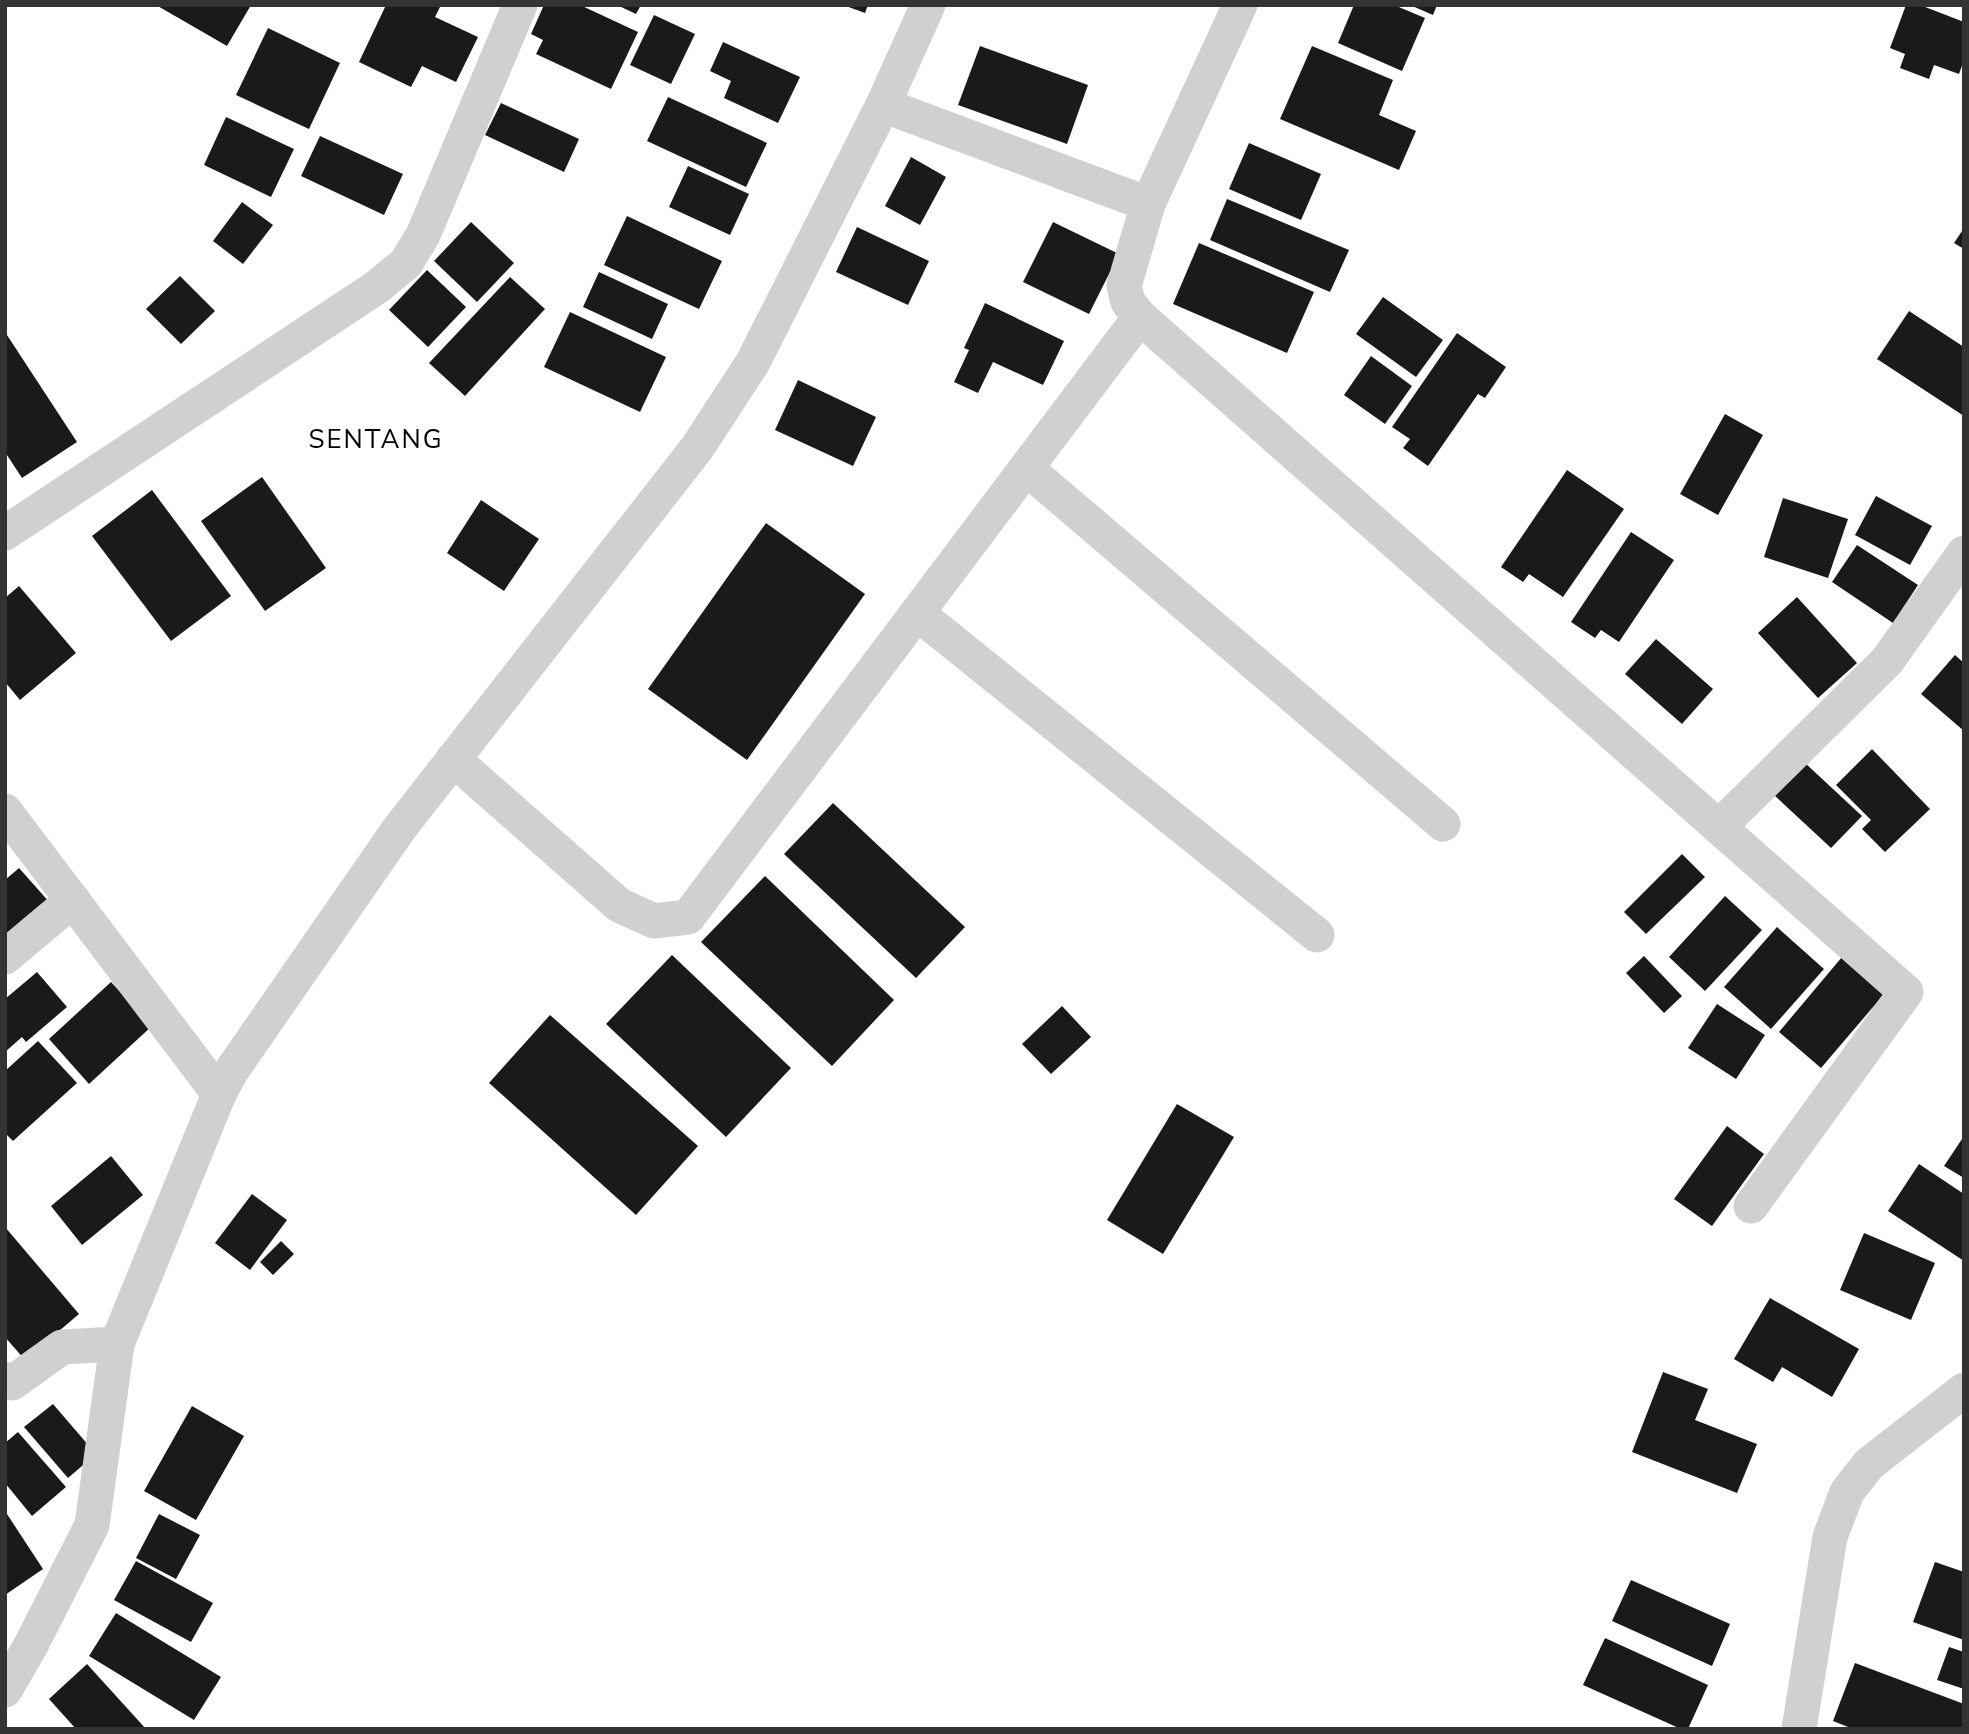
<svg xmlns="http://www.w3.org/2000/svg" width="1969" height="1734" viewBox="0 0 1969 1734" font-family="'Nunito Sans',sans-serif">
	<rect width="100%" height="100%" fill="#fff"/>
	<g fill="#1a1a1a">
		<polygon points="156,5 251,5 227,46"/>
		<polygon points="386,5 441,5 435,17 478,37 456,82 422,66 411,87 359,62"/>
		<polygon points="544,5 580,5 638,32 611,89 536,54 543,40 531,34"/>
		<polygon points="617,5 641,5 636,14"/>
		<polygon points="843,5 868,5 865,13"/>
		<polygon points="1354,5 1394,5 1425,18 1402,71 1338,43"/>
		<polygon points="1410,5 1437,5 1433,15"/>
		<polygon points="1906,5 1920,5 1964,22 1964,60 1959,74 1934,65 1929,79 1900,68 1905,54 1890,48"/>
		<polygon points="654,15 695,34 671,84 630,65"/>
		<polygon points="268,28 340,63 309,129 236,95"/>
		<polygon points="723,42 800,77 778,123 724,98 731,81 710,71"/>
		<polygon points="980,46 1088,85 1067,144 958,105"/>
		<polygon points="1312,46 1393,80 1379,115 1416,131 1399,170 1280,119"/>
		<polygon points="668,97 767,143 746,187 647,141"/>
		<polygon points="501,103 579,139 564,172 485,135"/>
		<polygon points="226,117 294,149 271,197 204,165"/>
		<polygon points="320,136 403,174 384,215 301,176"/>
		<polygon points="1249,143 1321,174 1301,220 1229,189"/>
		<polygon points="911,157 946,177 920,225 885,206"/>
		<polygon points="688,166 749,194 730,235 669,207"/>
		<polygon points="1227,199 1349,250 1330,292 1210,240"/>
		<polygon points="242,202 273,225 243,264 213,241"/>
		<polygon points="627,216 722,261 699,309 604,265"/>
		<polygon points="471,222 514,263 477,302 434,261"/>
		<polygon points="1053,222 1119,254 1089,314 1023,282"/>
		<polygon points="857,227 929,261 908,305 836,272"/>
		<polygon points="1964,228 1964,249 1954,243"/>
		<polygon points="1199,243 1314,292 1287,353 1173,304"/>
		<polygon points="427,270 466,307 428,347 389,310"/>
		<polygon points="599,272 668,304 652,339 583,307"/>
		<polygon points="180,276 215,311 181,344 146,309"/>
		<polygon points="510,277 545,309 465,396 429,363"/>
		<polygon points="1383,297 1443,340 1416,377 1356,334"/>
		<polygon points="985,303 1064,341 1043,385 993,362 978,393 954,382 969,350 964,348"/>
		<polygon points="1909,311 1964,347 1964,416 1877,359"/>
		<polygon points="570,312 666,357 640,412 544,367"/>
		<polygon points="5,332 77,442 22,478 5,452"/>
		<polygon points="1457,333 1506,367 1485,398 1478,394 1428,466 1403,448 1410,439 1392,427"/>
		<polygon points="1371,356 1412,386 1385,424 1344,395"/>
		<polygon points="798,380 876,417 853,466 775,430"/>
		<polygon points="1725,414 1763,435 1718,515 1680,494"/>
		<polygon points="1567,470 1624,509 1563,597 1529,574 1523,582 1501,567"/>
		<polygon points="262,477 326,568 265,611 201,521"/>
		<polygon points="152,490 231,596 171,641 92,536"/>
		<polygon points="1876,496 1932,526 1910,565 1855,535"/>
		<polygon points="1783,498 1848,519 1828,578 1764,557"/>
		<polygon points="481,500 539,539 504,591 447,553"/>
		<polygon points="766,523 865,594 747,760 648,689"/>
		<polygon points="1631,532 1674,560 1619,642 1601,630 1595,638 1571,622"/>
		<polygon points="1857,545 1918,585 1893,623 1832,582"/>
		<polygon points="19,586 76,653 20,700 5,682 5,598"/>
		<polygon points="1797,597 1857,663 1818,698 1758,633"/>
		<polygon points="1656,639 1713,689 1682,724 1625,674"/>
		<polygon points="1955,655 1964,663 1964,731 1921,694"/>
		<polygon points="1872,749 1930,809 1885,852 1862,829 1871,820 1836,785"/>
		<polygon points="1804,762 1862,816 1831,848 1774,795"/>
		<polygon points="833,803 965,927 916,978 784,854"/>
		<polygon points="1682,854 1705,877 1646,934 1624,912"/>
		<polygon points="19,868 51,904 5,943 5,880"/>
		<polygon points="765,876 894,1000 832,1066 701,942"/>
		<polygon points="1725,896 1762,930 1705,991 1669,957"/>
		<polygon points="1777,927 1824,969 1771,1029 1724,987"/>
		<polygon points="672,955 791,1068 726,1137 606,1024"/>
		<polygon points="1644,956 1682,996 1664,1013 1626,973"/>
		<polygon points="1842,957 1885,993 1821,1068 1779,1032"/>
		<polygon points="37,972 67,1007 26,1042 22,1037 5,1052 5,999"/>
		<polygon points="111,982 152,1026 89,1084 49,1039"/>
		<polygon points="1717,1004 1765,1035 1736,1079 1688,1048"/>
		<polygon points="1062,1006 1091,1037 1051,1074 1022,1044"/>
		<polygon points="550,1015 698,1146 636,1215 489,1083"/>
		<polygon points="38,1041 77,1083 13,1141 5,1133 5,1071"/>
		<polygon points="1177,1104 1234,1137 1163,1254 1107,1220"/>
		<polygon points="1727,1126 1764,1154 1712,1226 1674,1199"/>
		<polygon points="1964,1136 1964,1178 1944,1166"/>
		<polygon points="111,1156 143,1195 82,1245 51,1206"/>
		<polygon points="1919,1164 1964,1194 1964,1261 1888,1211"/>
		<polygon points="252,1194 287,1220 250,1270 215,1243"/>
		<polygon points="5,1227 79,1314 25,1360 5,1337"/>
		<polygon points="1864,1233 1935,1263 1911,1320 1840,1290"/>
		<polygon points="281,1241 294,1254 273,1275 260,1262"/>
		<polygon points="1770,1298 1859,1349 1832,1397 1782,1367 1773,1382 1734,1359"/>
		<polygon points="1663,1372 1708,1389 1695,1420 1757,1444 1737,1493 1632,1452"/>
		<polygon points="53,1404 96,1454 68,1478 24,1427"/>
		<polygon points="192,1406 244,1436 196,1520 144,1491"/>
		<polygon points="18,1432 66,1487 32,1516 5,1483 5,1443"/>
		<polygon points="5,1511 43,1569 5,1595"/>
		<polygon points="159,1514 200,1535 176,1579 136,1558"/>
		<polygon points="136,1561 213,1603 191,1642 114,1600"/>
		<polygon points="1935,1562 1964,1572 1964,1640 1913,1622"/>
		<polygon points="1631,1580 1730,1624 1712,1666 1612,1621"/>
		<polygon points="116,1613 221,1677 194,1720 89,1656"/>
		<polygon points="1605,1638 1708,1685 1688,1729 1681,1729 1583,1685"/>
		<polygon points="1949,1647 1964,1652 1964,1689 1937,1680"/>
		<polygon points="1855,1663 1964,1704 1964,1729 1853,1729 1833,1721"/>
		<polygon points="87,1664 146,1729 76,1729 49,1699"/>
	</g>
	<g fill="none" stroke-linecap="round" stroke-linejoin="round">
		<g stroke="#d0d0d0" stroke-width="35">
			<polyline points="1240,5 1148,204 1124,286 1128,302 1140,317 1906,992 1751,1206"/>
			<polyline points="883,105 1148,204"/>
			<polyline points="1026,468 1443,824"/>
			<polyline points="5,533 377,287 406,263 423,235 520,5"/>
			<polyline points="917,613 1317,935"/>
			<polyline points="453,759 619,905 654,921 688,917 1140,317"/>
			<polyline points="5,811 219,1094"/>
			<polyline points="1719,827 1887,661 1964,553"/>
			<polyline points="5,957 73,900"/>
			<polyline points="5,1379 12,1383 62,1347 117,1344"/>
			<polyline points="5,1690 31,1645 92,1525 117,1344 219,1094 232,1070 399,829 697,448 753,362 883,105 928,5"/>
			<polyline points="1799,1729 1830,1537 1847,1492 1869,1464 1964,1390"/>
		</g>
	</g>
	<g text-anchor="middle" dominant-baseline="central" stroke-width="7" stroke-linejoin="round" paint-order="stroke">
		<g font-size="26" letter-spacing="2" fill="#000" stroke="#fff">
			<text x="376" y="439">SENTANG</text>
		</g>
	</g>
	<rect width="1969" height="1734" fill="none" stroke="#333333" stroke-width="14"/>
</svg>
